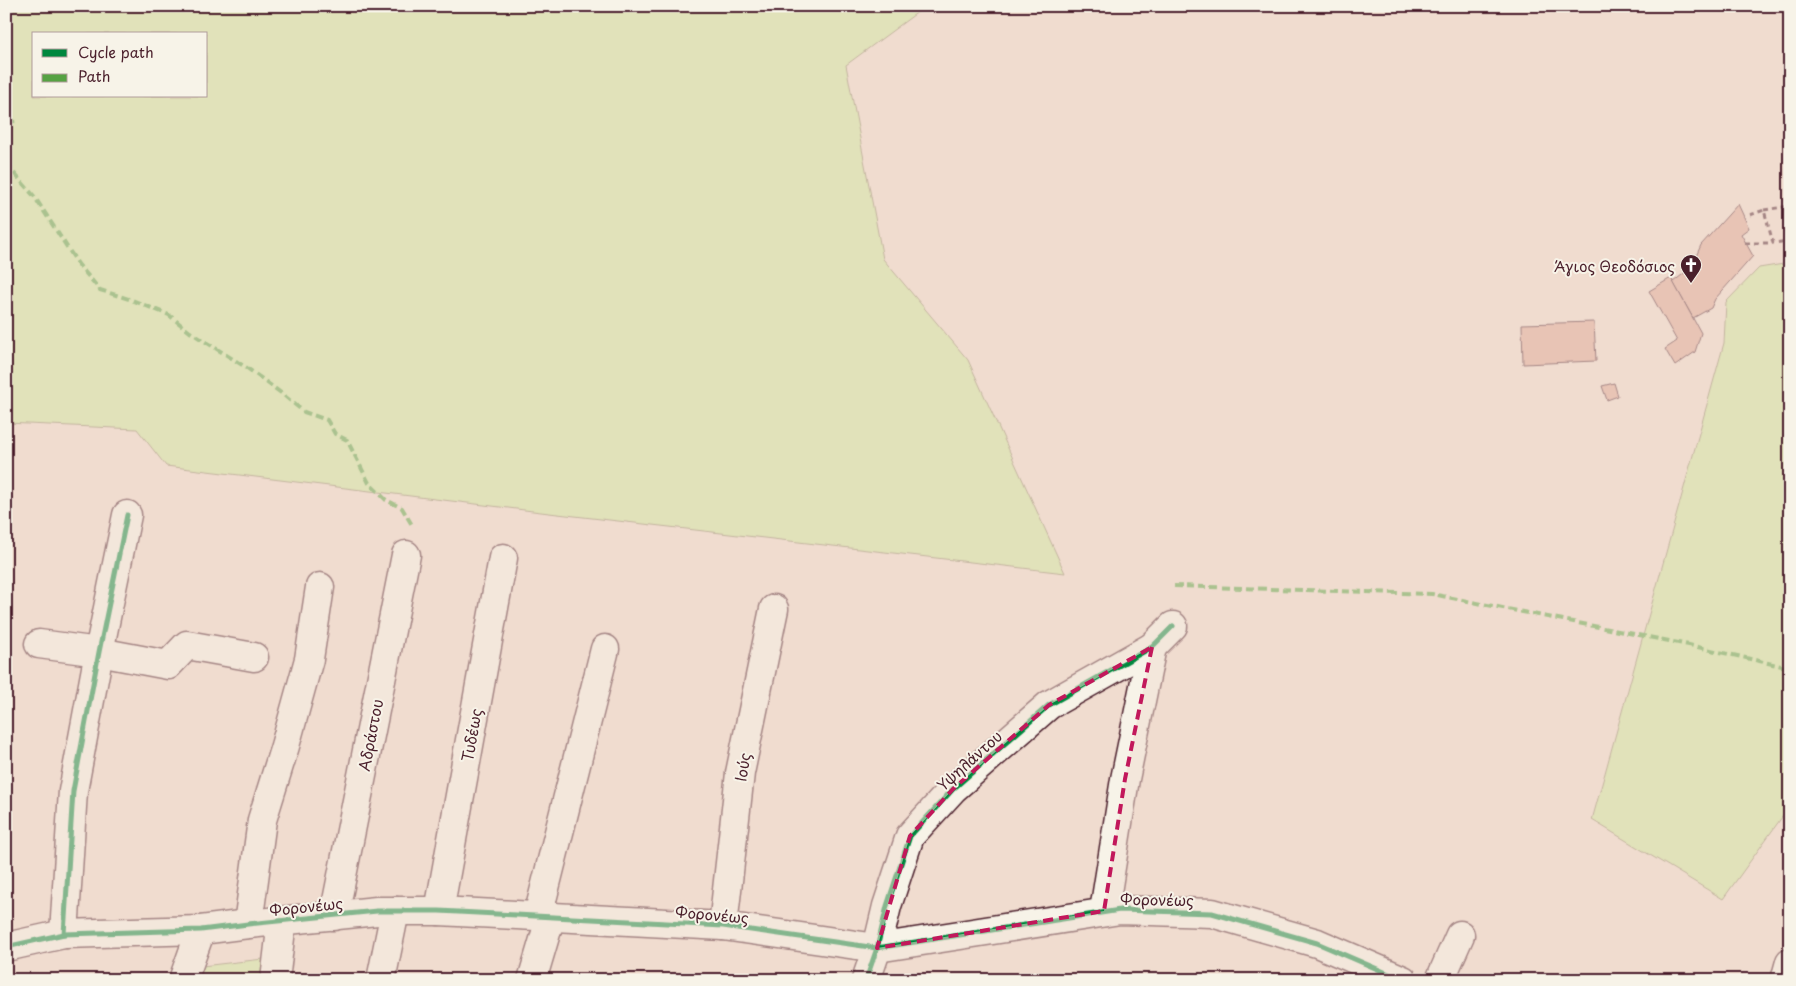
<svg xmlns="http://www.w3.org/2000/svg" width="1796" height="986" viewBox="0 0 1796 986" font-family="'Playpen Sans',sans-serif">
	<rect width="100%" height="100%" fill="#f0dccf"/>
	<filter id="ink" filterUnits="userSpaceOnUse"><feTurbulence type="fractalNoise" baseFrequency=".02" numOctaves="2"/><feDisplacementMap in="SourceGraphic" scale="10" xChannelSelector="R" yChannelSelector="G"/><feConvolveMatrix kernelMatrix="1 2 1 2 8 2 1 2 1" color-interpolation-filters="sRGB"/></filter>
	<g filter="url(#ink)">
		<g fill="#cee89f" stroke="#8c8465" fill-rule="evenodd">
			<path d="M 6,6 L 926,6 L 846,65 L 883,259 L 968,360 L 1065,573 L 549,513 L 166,466 L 137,429 L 6,423 ZM 34,34 L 206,34 L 206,96 L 34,96 Z"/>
			<polygon points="1790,263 1790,806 1723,899 1592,820 1724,343 1726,302 1759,268"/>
			<polygon points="272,958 269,980 197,980 202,966"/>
		</g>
		<g fill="#dea796" stroke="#4a1f2b">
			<polygon points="1738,204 1749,228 1741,234 1753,256 1715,299 1711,308 1693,318 1673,282 1691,268 1701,245"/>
			<polygon points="1671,278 1701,333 1695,352 1675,366 1665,349 1677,341 1649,291"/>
			<polygon points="1594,322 1596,361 1523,364 1522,324"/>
			<polygon points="1614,383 1618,396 1607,400 1602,386"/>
		</g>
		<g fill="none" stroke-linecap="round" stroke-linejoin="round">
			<g stroke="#4a1f2b" stroke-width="31">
				<g id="minor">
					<polyline points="39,644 99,652 168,665 187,645 254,657"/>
					<polyline points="439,911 503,558"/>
					<polyline points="1104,911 1125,779 1152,647"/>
					<polyline points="334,916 406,555"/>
					<polyline points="538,916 605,649"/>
					<polyline points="248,924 262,820 285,746 309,659 320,587"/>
					<polyline points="723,926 740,773 774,609"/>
					<polyline points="64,934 73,791 99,652 127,515"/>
					<polyline points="6,947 64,934 201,930 248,924 377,911 439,911 723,926 877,948 1120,910 1212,913 1317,943 1403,980"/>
					<polyline points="183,980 201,930"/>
					<polyline points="275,980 282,921"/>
					<polyline points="381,980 395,911"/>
					<polyline points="532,980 551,916"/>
					<polyline points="866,980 877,948 887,906 910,836 953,789 1049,705 1152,647 1173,626"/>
					<polyline points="1440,980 1460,935"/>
					<polyline points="1785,980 1790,962"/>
				</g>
			</g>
			<g stroke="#4a1f2b" stroke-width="3" stroke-dasharray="5 4" stroke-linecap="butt">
				<polyline points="1764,210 1790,206"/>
				<polyline points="1750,215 1764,210 1773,243 1790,241"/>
				<polyline points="1745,243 1773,243"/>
			</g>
			<use href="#minor" stroke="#f7f3e8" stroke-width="28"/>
			<g stroke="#56a243" stroke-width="4" stroke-dasharray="8 4" stroke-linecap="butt">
				<polyline points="6,116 16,121 6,122"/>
				<polyline points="6,164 34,196 78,264 100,290 132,300 169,315 190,332 247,368 281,393 304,412 327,420 335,434 347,440 369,483 386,500 402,508 412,525"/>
				<polyline points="1174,586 1432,594 1689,645 1790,668"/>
			</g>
			<g stroke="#f7f3e8" stroke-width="8">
				<g id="cycleway">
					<polyline points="64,934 73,791 99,652 127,515"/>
					<polyline points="6,947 64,934 201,930 248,924 377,911 439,911 723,926 877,948 1120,910 1212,913 1317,943 1403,980"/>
					<polyline points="866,980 877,948 887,906 910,836 953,789 1049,705 1152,647 1173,626"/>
				</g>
			</g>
			<use href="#cycleway" stroke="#00873e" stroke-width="5"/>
		</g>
	</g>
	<path d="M0 0H1796V986H0ZM 1152,647 L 1125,779 L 1104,911 L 877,948 L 910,836 L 953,789 L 1049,705 Z" fill="#f0dccf" fill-opacity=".55" fill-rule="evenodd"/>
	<path fill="none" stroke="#c2185b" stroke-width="4" stroke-dasharray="10 6" stroke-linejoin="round" d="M 1152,647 L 1125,779 L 1104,911 L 877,948 L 910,836 L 953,789 L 1049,705 Z"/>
	<defs>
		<g id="church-pin" transform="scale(1.125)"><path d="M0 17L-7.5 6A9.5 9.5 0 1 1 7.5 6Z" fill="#4a1f2b" stroke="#f7f3e8"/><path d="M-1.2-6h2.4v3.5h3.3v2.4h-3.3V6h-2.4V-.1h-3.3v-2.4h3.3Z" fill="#fff"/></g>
	</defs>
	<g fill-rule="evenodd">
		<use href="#church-pin" x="1691" y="265"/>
	</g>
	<g text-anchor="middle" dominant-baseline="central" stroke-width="4" stroke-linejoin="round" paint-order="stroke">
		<g font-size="15" fill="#4a1f2b" stroke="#f7f3e8" text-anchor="end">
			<text x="1675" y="265">Άγιος Θεοδόσιος</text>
		</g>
		<g font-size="15" fill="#4a1f2b" stroke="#f7f3e8">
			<text transform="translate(370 735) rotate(-79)">Αδράστου</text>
			<text transform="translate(471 735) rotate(-80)">Τυδέως</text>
			<text transform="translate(969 760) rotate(-42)">Υψηλάντου</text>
			<text transform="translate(742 767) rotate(-80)">Ιούς</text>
			<text transform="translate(1157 899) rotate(1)">Φορονέως</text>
			<text transform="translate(306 906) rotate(-6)">Φορονέως</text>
			<text transform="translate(712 914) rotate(5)">Φορονέως</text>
		</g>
	</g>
	<rect width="1796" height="986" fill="none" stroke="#f7f3e8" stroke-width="25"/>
	<rect x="12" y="12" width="1771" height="961" fill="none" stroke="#4a1f2b" stroke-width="2" filter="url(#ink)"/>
	<rect x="32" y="32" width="175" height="65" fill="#f7f3e8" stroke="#b29e9c"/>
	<rect x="42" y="49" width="25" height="8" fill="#00873e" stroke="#b29e9c"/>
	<text x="78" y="58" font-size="15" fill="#4a1f2b">Cycle path</text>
	<rect x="42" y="74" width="25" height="8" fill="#56a243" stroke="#b29e9c"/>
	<text x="78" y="82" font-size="15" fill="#4a1f2b">Path</text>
</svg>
